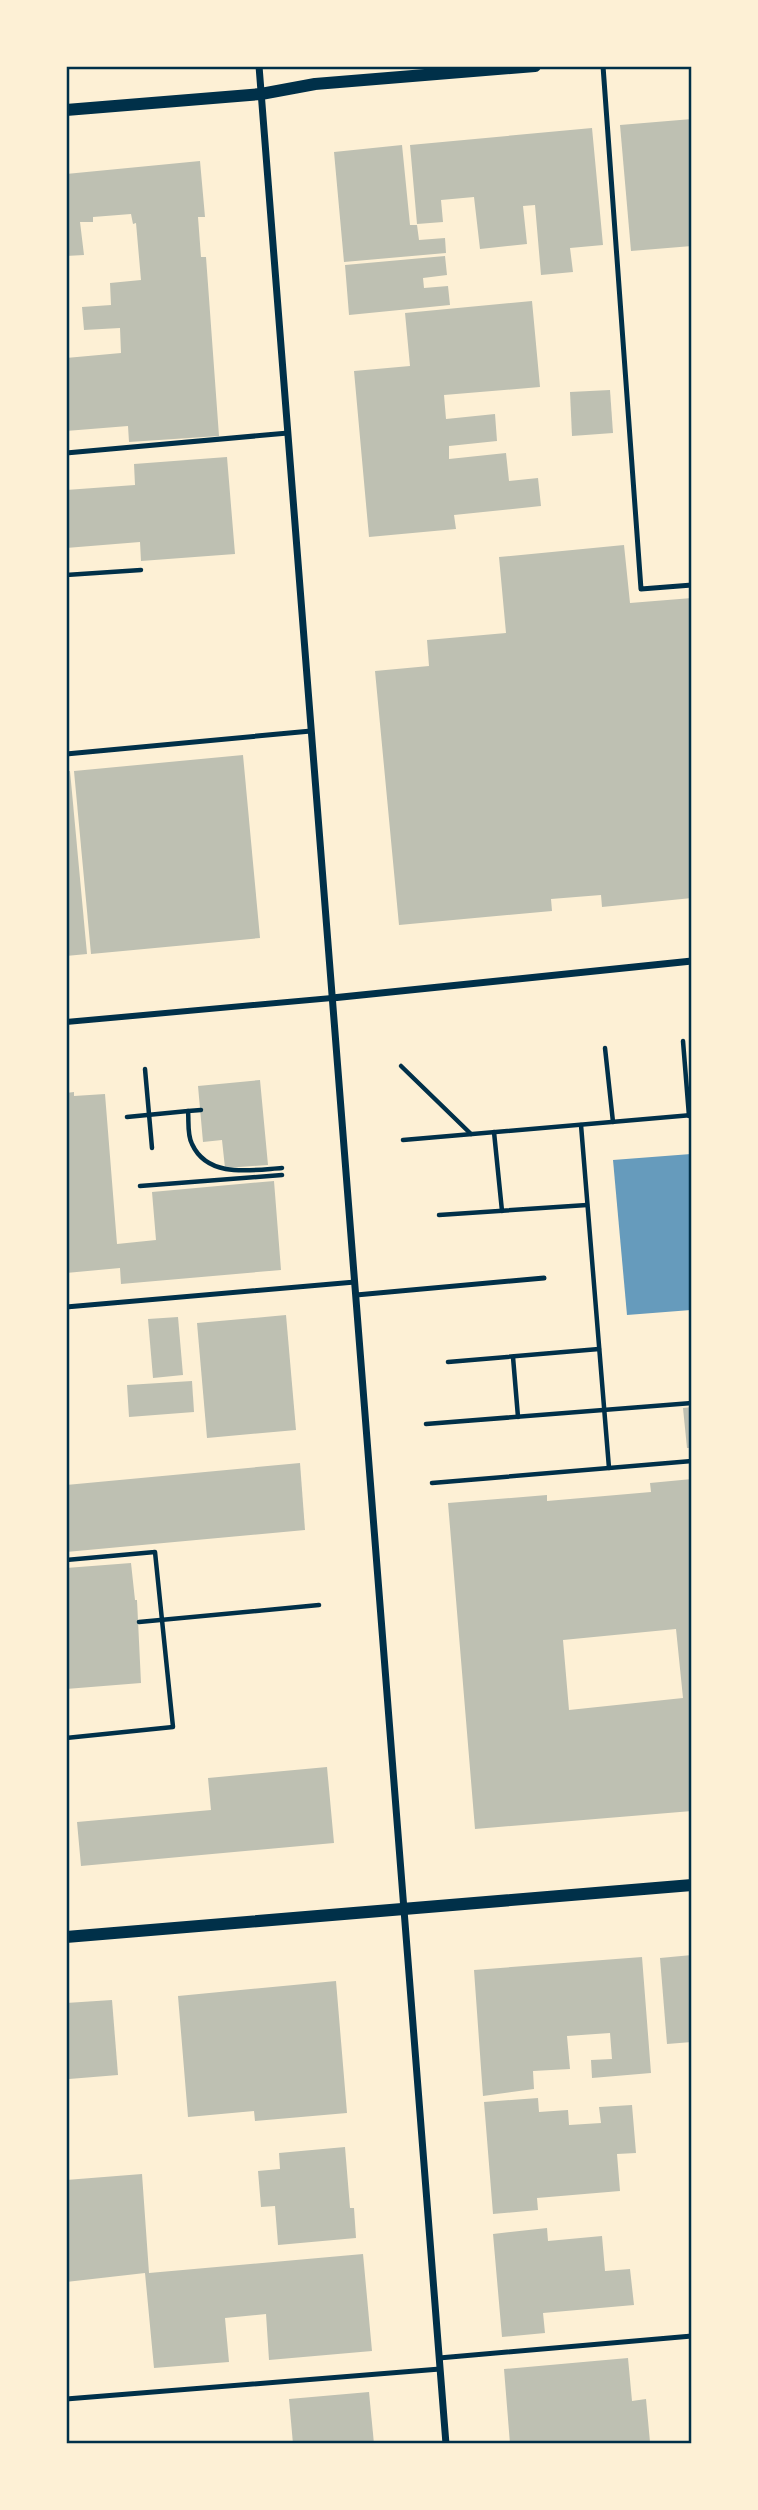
<svg xmlns="http://www.w3.org/2000/svg" width="758" height="2510" viewBox="0 0 758 2510" font-family="Cabin,sans-serif">
	<rect width="100%" height="100%" fill="#fdf0d5"/>
	<polygon fill="#669bbc" points="691,1154 691,1310 627,1315 613,1160"/>
	<g fill="#bec0b2" fill-rule="evenodd">
		<polygon points="692,119 692,246 631,251 620,125"/>
		<polygon points="592,128 603,245 570,248 573,272 541,275 535,205 523,206 527,244 480,249 474,197 441,200 443,222 417,224 410,145"/>
		<polygon points="402,145 410,225 417,225 419,240 445,238 446,253 344,262 334,152"/>
		<polygon points="200,161 205,217 198,217 201,257 206,257 219,436 129,442 128,426 66,431 66,358 121,353 120,328 84,330 82,307 111,305 110,283 141,280 136,223 133,224 131,214 93,217 93,222 80,222 84,255 66,256 66,174"/>
		<polygon points="445,256 447,275 423,278 424,288 448,286 450,305 349,315 345,265"/>
		<polygon points="532,301 540,387 444,395 446,419 495,414 497,441 449,446 449,459 506,453 509,481 538,478 541,506 454,515 456,529 369,537 354,371 410,366 405,313"/>
		<polygon points="610,390 613,433 572,436 570,392"/>
		<polygon points="227,457 235,554 141,561 140,542 66,548 66,490 135,485 134,464"/>
		<polygon points="624,545 630,603 692,598 692,898 602,907 601,895 551,899 552,911 399,925 375,671 429,666 427,640 506,633 499,557"/>
		<polygon points="243,755 260,938 91,954 74,771"/>
		<polygon points="66,771 70,771 87,954 66,956"/>
		<polygon points="260,1080 268,1165 225,1168 222,1140 203,1142 198,1086"/>
		<polygon points="74,1092 74,1096 105,1094 117,1244 156,1240 152,1192 274,1181 281,1270 121,1284 120,1268 66,1273 66,1093"/>
		<polygon points="286,1315 296,1430 207,1438 197,1323"/>
		<polygon points="178,1317 183,1375 153,1378 148,1319"/>
		<polygon points="192,1381 194,1412 129,1417 127,1385"/>
		<polygon points="692,1407 692,1448 687,1448 683,1408"/>
		<polygon points="300,1463 305,1530 66,1552 66,1485"/>
		<path d="M 692,1479 L 692,1811 L 475,1829 L 448,1503 L 547,1495 L 547,1501 L 651,1492 L 650,1483 ZM 676,1629 L 683,1698 L 569,1710 L 563,1640 Z"/>
		<polygon points="131,1563 135,1600 137,1600 141,1683 66,1689 66,1568"/>
		<polygon points="327,1767 334,1843 81,1866 77,1822 211,1810 208,1778"/>
		<polygon points="692,1955 692,2042 667,2044 660,1958"/>
		<polygon points="642,1957 651,2073 592,2078 591,2060 612,2059 610,2033 567,2036 570,2069 533,2071 534,2089 483,2096 474,1970"/>
		<polygon points="336,1981 347,2113 255,2121 254,2111 188,2117 178,1996"/>
		<polygon points="112,2000 118,2075 69,2079 66,2003"/>
		<polygon points="538,2098 539,2112 568,2110 569,2125 601,2123 599,2107 632,2105 636,2153 617,2154 620,2191 537,2198 538,2210 493,2214 484,2102"/>
		<polygon points="345,2147 350,2208 354,2208 356,2238 278,2245 275,2206 261,2207 258,2171 280,2169 279,2153"/>
		<polygon points="142,2174 149,2273 363,2254 372,2351 269,2360 266,2314 225,2318 229,2362 154,2368 145,2273 66,2282 66,2180"/>
		<polygon points="547,2228 548,2241 602,2236 605,2271 630,2269 634,2305 543,2313 545,2333 502,2337 493,2234"/>
		<polygon points="628,2358 632,2401 646,2399 650,2442 510,2444 504,2369"/>
		<polygon points="369,2392 374,2444 293,2444 289,2399"/>
	</g>
	<g fill="none" stroke-linecap="round" stroke-linejoin="round">
		<g stroke="#003049" stroke-width="4.5">
			<polyline points="66,575 141,570"/>
			<polyline points="683,1041 689,1116"/>
			<polyline points="605,1048 613,1122"/>
			<polyline points="401,1066 471,1134"/>
			<polyline points="145,1069 152,1148"/>
			<polyline points="188,1111 201,1110"/>
			<path d="M 127,1117 L 188,1111 C 189,1121 187,1135 192,1144 C 208,1179 252,1170 282,1168"/>
			<polyline points="581,1125 609,1468"/>
			<polyline points="494,1132 502,1211"/>
			<polyline points="403,1140 692,1115"/>
			<polyline points="140,1186 282,1175"/>
			<polyline points="439,1215 587,1205"/>
			<polyline points="513,1357 518,1417"/>
			<polyline points="448,1362 599,1349"/>
			<polyline points="426,1424 692,1403"/>
			<polyline points="432,1483 692,1461"/>
			<polyline points="66,1560 155,1552 173,1727 66,1738"/>
			<polyline points="139,1622 319,1605"/>
		</g>
		<g stroke="#003049" stroke-width="5">
			<polyline points="603,66 641,589 692,585"/>
			<polyline points="66,453 288,433"/>
			<polyline points="66,754 311,731"/>
			<polyline points="356,1295 544,1278"/>
			<polyline points="66,1307 355,1282"/>
			<polyline points="439,2358 692,2336"/>
			<polyline points="66,2399 440,2369"/>
		</g>
		<polyline stroke="#003049" stroke-width="6" points="66,1022 332,998"/>
		<g stroke="#003049" stroke-width="7">
			<polyline points="259,66 446,2444"/>
			<polyline points="332,998 692,961"/>
		</g>
		<g stroke="#003049" stroke-width="12">
			<polyline points="66,110 261,94 315,84 535,66"/>
			<polyline points="66,1937 692,1885"/>
		</g>
	</g>
	<rect width="758" height="2510" fill="none" stroke="#fdf0d5" stroke-width="136"/>
	<rect x="68" y="68" width="622" height="2374" fill="none" stroke="#003049" stroke-width="2.5"/>
</svg>
